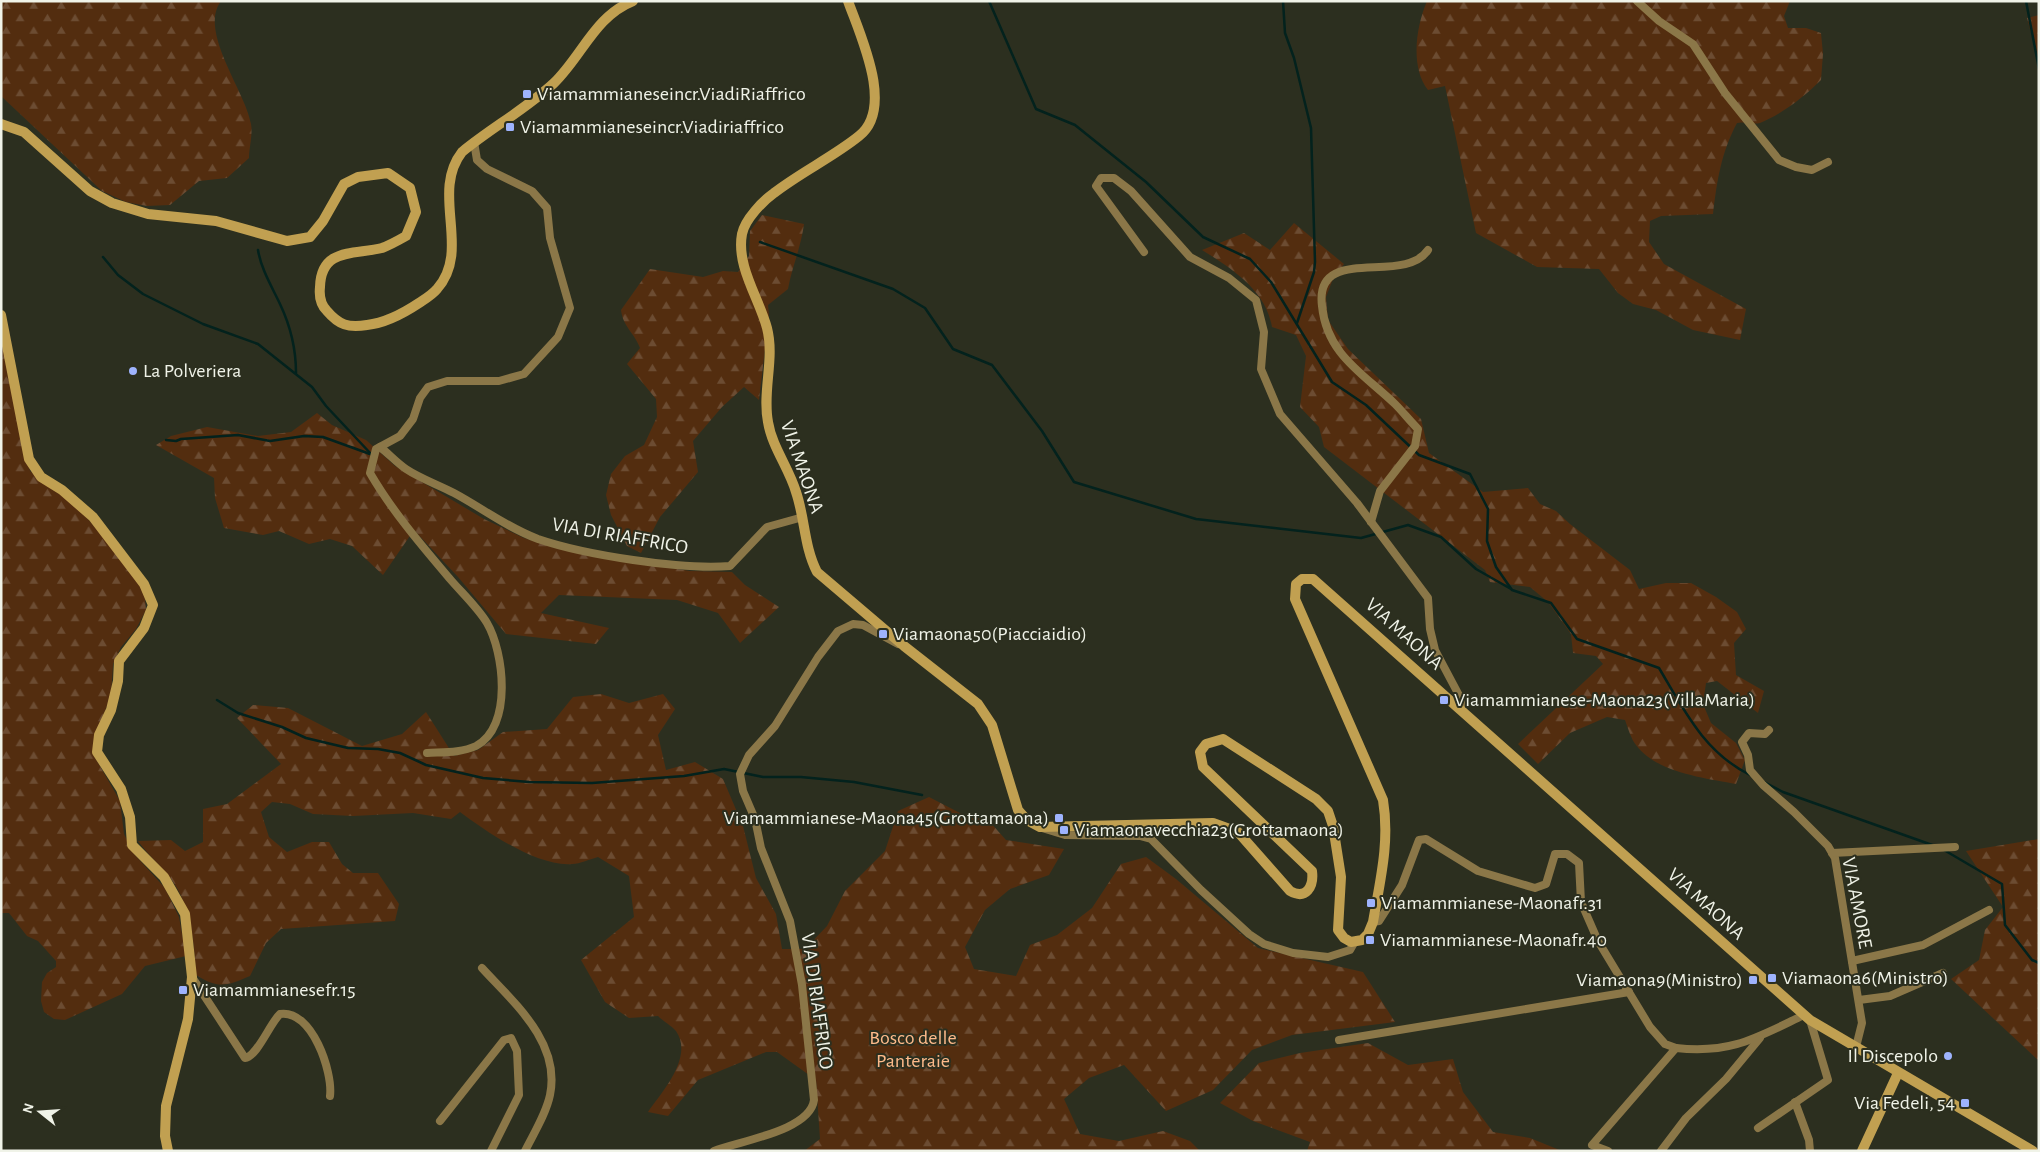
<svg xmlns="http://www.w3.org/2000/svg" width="2040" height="1152" viewBox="0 0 2040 1152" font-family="'Alegreya Sans',sans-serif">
	<defs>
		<pattern id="forest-firs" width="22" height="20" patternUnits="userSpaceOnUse" patternTransform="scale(1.25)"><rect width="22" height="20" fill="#532d0f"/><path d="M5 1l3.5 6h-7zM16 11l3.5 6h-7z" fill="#6c4c32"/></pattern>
	</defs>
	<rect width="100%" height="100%" fill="#2c2f1f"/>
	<g fill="url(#forest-firs)">
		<path d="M 1,1 L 221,1 C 198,31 246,92 251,124 C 253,134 249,148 249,158 L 227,178 L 199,181 L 170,205 L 147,206 L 126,202 L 102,191 L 1,96 Z"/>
		<path d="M 1427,1 L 1790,1 L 1784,16 L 1788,28 L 1806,28 L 1821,33 L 1823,54 L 1821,80 C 1804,97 1782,114 1760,123 C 1753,125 1744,121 1737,123 C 1721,153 1717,181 1713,214 L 1661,216 L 1650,221 L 1649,242 L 1664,264 L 1746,309 L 1740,340 L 1693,330 L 1656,310 L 1633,304 L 1618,293 L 1599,269 L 1537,267 L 1476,233 L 1445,86 L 1428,90 C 1410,67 1416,27 1427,1 Z"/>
		<polygon points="2039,15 2039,62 2027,18"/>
		<path d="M 762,215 L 804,224 C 801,247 792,267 788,289 L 768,305 L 769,315 L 759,400 L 744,387 L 722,407 L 693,441 L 698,472 L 660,517 L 641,553 L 627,546 L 611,515 L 606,495 L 611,474 L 625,456 L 644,445 L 657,417 L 656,399 L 627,364 L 640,348 C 634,332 623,327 621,310 L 650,269 L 703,277 L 723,271 L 738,272 L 749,256 L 750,231 Z"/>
		<path d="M 1294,223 L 1344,264 L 1333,279 L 1326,297 L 1328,320 L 1348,349 L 1421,419 L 1429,453 L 1483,492 L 1528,488 L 1540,504 L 1556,511 L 1570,524 L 1630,570 L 1639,589 L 1666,583 L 1691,583 L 1716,597 L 1737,612 L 1746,629 L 1734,643 L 1736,675 L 1764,691 L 1758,713 L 1717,681 L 1706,683 L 1703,704 L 1711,723 L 1736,743 L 1745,760 L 1736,784 C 1705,778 1657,773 1636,745 C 1631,739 1628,728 1625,720 L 1607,717 L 1570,733 L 1538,764 L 1518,744 L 1603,664 L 1596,656 L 1573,653 L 1571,634 L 1548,602 L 1530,587 L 1490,582 L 1485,570 L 1324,447 L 1319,427 L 1300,407 L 1306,356 L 1296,335 L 1272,327 C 1266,290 1231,268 1202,250 L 1244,233 L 1270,250 Z"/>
		<polygon points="1,333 30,471 79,509 119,554 144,589 146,610 136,629 121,647 113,664 111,696 94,738 93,754 120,801 124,834 134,854 165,888 179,917 186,956 145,966 122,994 65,1020 54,1019 44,1012 41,1001 42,982 47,973 56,967 56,961 38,941 27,936 9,913 1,913"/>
		<polygon points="317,413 332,425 366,440 395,466 484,519 524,538 552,547 600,557 690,571 732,572 745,585 779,607 740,643 718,613 677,600 559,595 541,613 609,628 596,644 506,634 458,577 414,530 383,575 352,546 330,539 309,544 279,531 263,535 224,528 215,498 214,478 156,445 171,436 207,427 258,436 291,432"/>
		<path d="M 601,694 L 629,703 L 663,694 L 675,709 L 658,735 L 666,770 L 695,762 L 723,779 L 743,826 L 756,878 L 776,914 L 782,949 L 805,949 L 827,926 L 845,891 L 885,851 L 898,811 L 929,797 L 960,813 L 989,821 L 1006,840 L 1064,849 L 1049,875 L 1010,889 L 985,910 L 965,947 L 974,969 L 1016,976 L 1030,945 L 1057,935 L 1092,908 L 1121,864 L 1146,857 L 1176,879 L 1258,948 L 1363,972 L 1395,1022 L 1292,1035 L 1252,1050 L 1213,1090 L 1166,1111 L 1124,1065 L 1089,1078 L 1064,1099 L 1080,1134 L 1119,1141 L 1163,1131 L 1190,1141 L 1200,1151 L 804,1151 L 820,1139 L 816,1080 L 777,1052 L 766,1052 L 698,1080 L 668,1116 L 648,1112 C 662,1092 694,1057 676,1031 C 672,1026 663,1021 658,1016 L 629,1018 L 605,1002 L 581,960 L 634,917 L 629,876 L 598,857 C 590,859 580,864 572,864 C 537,867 487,832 460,812 L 451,819 L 413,813 L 353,816 L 313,814 L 290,804 L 272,802 L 261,812 L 269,837 L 287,852 L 312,842 L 329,842 L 342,864 L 353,873 L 378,873 L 399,904 L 395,921 L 281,929 L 266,943 L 250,976 C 227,986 218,989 196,975 C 194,942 191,906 171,879 C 161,866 148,855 138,841 L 171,840 L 185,851 L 203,842 L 203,809 L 227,804 L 281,764 L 237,718 L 253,705 L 288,708 L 362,746 L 402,734 L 426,712 L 454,756 L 478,750 L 503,732 L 547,729 L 573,697 Z"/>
		<polygon points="2039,839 2039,1061 1951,979 1979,960 1985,930 2003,907 1966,851"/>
		<polygon points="1368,1043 1408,1065 1453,1059 1463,1092 1493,1132 1530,1138 1562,1151 1307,1151 1310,1142 1253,1121 1220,1103 1259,1063 1300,1053"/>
	</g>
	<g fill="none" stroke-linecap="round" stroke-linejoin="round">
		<g stroke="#03221d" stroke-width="2.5">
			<path d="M 989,1 L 1036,109 L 1075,125 L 1146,182 L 1203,237 L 1250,259 L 1271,282 L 1332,382 L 1366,405 L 1419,455 L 1470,474 L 1488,509 L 1487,541 L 1496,567 L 1512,590 L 1551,603 L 1577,639 L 1659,668 C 1684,710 1704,752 1750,775"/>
			<polyline points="1283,1 1285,33 1294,58 1311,128 1315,262 1314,272 1297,323"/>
			<polyline points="2026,1 2039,69"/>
			<polyline points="760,242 893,289 925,308 953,349 992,365 1042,431 1074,482 1196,519 1361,538 1408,525 1441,537 1476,569 1511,589"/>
			<path d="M 258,250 C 261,269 272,287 280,304 C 290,325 296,350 296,373"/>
			<polyline points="103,257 118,275 143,294 203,324 258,344 312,387 326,406 372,455"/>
			<polyline points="166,440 176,441 181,439 238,435 270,441 304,436 323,437 370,454"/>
			<polyline points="217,700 238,713 282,727 306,738 348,748 378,749 400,753 426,765 483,778 529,782 592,783 684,776 724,769 763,777 801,777 854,782 922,795"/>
			<polyline points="1764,782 1783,792 1935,846"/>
			<polyline points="1944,850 2002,884 2005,925 2032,960 2039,963"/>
		</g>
		<g stroke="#8b7748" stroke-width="8">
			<polyline points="1637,1 1659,21 1693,44 1725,93 1779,160 1796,167 1812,170 1828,162"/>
			<polyline points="1144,252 1096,186 1101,178 1114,178 1131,191 1190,257 1229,278 1256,300 1264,332 1261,369 1280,414 1357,503 1428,598 1430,629 1435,650 1461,699 1461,708"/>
			<path d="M 380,447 C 389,454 397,463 406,469 C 421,479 439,485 454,493 C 482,508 508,528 538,539 C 585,555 681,570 730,566 L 767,527 L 803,517"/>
			<path d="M 1371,522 L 1380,491 L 1415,446 L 1418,429 C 1410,421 1403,412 1395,404 C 1364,374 1327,355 1322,306 C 1314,243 1404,286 1428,250"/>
			<polyline points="1769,730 1765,734 1749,733 1742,742 1748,755 1750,770 1763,785 1794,812 1828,846 1835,858 1862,1023 1856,1047"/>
			<path d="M 427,753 C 443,752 461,753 476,746 C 513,727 504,652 487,623 C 478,608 462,593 450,579 C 422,546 392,511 370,473 L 376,449 L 400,436 L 413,419 L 420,398 L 428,387 L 447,381 L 499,381 L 524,374 L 558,337 L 570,308 L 550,238 L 547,208 L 532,191 L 487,169 L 477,160 L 474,142"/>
			<polyline points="1042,828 1065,835 1140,836 1151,839 1201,890 1249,934 1264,944 1293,953 1328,957 1350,950 1354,943"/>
			<polyline points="1832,853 1955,847"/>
			<polyline points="1373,922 1379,921 1402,885 1419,840 1426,839 1478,871 1535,888 1546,884 1555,854 1567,854 1579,863 1581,902 1598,941 1650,1027 1665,1044 1676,1048"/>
			<polyline points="1852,961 1923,945 1989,910"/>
			<path d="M 482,968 C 513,1002 561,1042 550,1095 C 546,1114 534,1133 525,1151"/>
			<path d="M 192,977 L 245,1058 C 257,1057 270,1023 280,1014 C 312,1009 333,1072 330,1096"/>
			<polyline points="1859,1000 1890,996 1943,973"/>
			<polyline points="1339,1040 1629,992"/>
			<polyline points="1795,1102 1809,1140 1810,1151"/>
			<polyline points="440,1121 504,1040 511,1038 517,1051 519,1095 491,1151"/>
			<polyline points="1758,1128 1828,1080 1810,1020"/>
			<path d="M 714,1151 C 739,1141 810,1131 814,1100 L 802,985 L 790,921 L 761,848 L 755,819 L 743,791 L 740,774 L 749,755 L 775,726 L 818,657 L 838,631 L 853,624 L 863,625 L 898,644"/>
			<path d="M 1608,1151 L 1592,1145 L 1676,1048 C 1731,1054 1756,1038 1804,1015"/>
			<polyline points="1661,1151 1686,1118 1726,1079 1760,1038"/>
		</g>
		<g stroke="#c1a051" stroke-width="10">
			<path d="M 848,1 C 860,35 895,108 859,136 C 833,157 801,172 774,193 C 763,201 745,219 742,234 C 736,266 759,298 767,328 C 775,359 762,391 768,422 C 772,447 789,468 796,492 C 805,518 804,547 817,572 L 904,646 L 978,704 L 992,725 L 1018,810 L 1027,820 L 1040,827 L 1213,823 L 1238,832 L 1290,891 C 1306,900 1314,887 1312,871 L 1203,767 L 1200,752 L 1206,744 L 1223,739 L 1316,799 L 1328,811 L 1333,826 L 1341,877 L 1338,930 L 1344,938 L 1351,942 L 1362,940 L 1368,934 L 1373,922 C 1380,881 1390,842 1383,800 L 1295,599 L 1296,584 L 1302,579 L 1313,579 L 1810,1020 L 2033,1151"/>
			<path d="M 1,124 L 24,132 L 90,191 L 112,203 L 148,214 L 216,221 L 287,241 L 310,237 L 323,221 L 344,184 L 358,177 L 388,173 L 410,188 L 416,212 L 406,236 C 399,240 390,245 382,248 C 355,255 321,247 320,287 C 319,296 320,304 327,311 C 339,325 348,328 367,325 C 385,323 404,313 419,303 C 425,299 432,295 437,289 C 472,250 430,193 462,152 C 491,128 526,109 554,83 C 582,56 595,16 633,1"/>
			<polyline points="1,315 29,459 41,477 62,490 93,517 144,584 153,605 144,628 119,661 118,681 111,710 99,735 97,752 121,789 130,817 132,845 164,877 185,914 192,977 188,1019 166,1106 165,1136 168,1151"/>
			<polyline points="1862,1151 1898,1073"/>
		</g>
	</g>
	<g fill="#9eb3fd" stroke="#2c2f1f" stroke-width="2">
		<rect x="522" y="89" width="10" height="10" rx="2.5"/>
		<rect x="505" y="122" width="10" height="10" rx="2.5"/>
		<circle cx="133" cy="371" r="5"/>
		<rect x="878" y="629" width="10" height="10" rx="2.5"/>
		<rect x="1439" y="695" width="10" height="10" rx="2.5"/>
		<rect x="1054" y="813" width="10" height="10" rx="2.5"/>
		<rect x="1059" y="825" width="10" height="10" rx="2.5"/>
		<rect x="1366" y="898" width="10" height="10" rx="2.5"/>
		<rect x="1365" y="935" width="10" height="10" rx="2.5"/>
		<rect x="1767" y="973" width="10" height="10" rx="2.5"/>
		<rect x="1748" y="975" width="10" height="10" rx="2.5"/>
		<rect x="178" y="985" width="10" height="10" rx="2.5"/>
		<circle cx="1948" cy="1056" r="5"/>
		<rect x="1960" y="1098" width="10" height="10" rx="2.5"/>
	</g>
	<g text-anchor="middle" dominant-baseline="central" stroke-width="4" stroke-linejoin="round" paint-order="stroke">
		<g font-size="20" fill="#f0f3e8" stroke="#2c2f1f" text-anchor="start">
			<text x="537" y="94">Viamammianeseincr.ViadiRiaffrico</text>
			<text x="520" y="127">Viamammianeseincr.Viadiriaffrico</text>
			<text x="143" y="371">La Polveriera</text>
			<text x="893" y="634">Viamaona50(Piacciaidio)</text>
			<text x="1454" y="700">Viamammianese-Maona23(VillaMaria)</text>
			<text x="1049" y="818" text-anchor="end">Viamammianese-Maona45(Grottamaona)</text>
			<text x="1074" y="830">Viamaonavecchia23(Grottamaona)</text>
			<text x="1381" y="903">Viamammianese-Maonafr.31</text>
			<text x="1380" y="940">Viamammianese-Maonafr.40</text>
			<text x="1782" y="978">Viamaona6(Ministro)</text>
			<text x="1743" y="980" text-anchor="end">Viamaona9(Ministro)</text>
			<text x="193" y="990">Viamammianesefr.15</text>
			<text x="1938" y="1056" text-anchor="end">Il Discepolo</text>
			<text x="1955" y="1103" text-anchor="end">Via Fedeli, 54</text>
		</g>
		<g font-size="20" fill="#f0f3e8" stroke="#2c2f1f">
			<text transform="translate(802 467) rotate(71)">VIA MAONA</text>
			<text transform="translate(620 536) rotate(10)">VIA DI RIAFFRICO</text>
			<text transform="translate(1404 634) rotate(42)">VIA MAONA</text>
			<text transform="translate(1857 903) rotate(79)">VIA AMORE</text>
			<text transform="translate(1706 904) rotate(42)">VIA MAONA</text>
			<text transform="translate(817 1001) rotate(82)">VIA DI RIAFFRICO</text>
		</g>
		<g font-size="20" fill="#fdba8a" stroke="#2c2f1f">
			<text x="913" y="1038">Bosco delle<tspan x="913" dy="23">Panteraie</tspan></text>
		</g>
	</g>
	<rect width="2040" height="1152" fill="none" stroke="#f0f3e8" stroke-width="5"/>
	<g transform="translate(40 1112) rotate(287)" stroke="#2c2f1f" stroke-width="4" paint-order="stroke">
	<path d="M0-4L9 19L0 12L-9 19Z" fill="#f0f3e8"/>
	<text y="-8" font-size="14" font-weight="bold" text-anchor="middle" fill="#f0f3e8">N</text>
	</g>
</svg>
